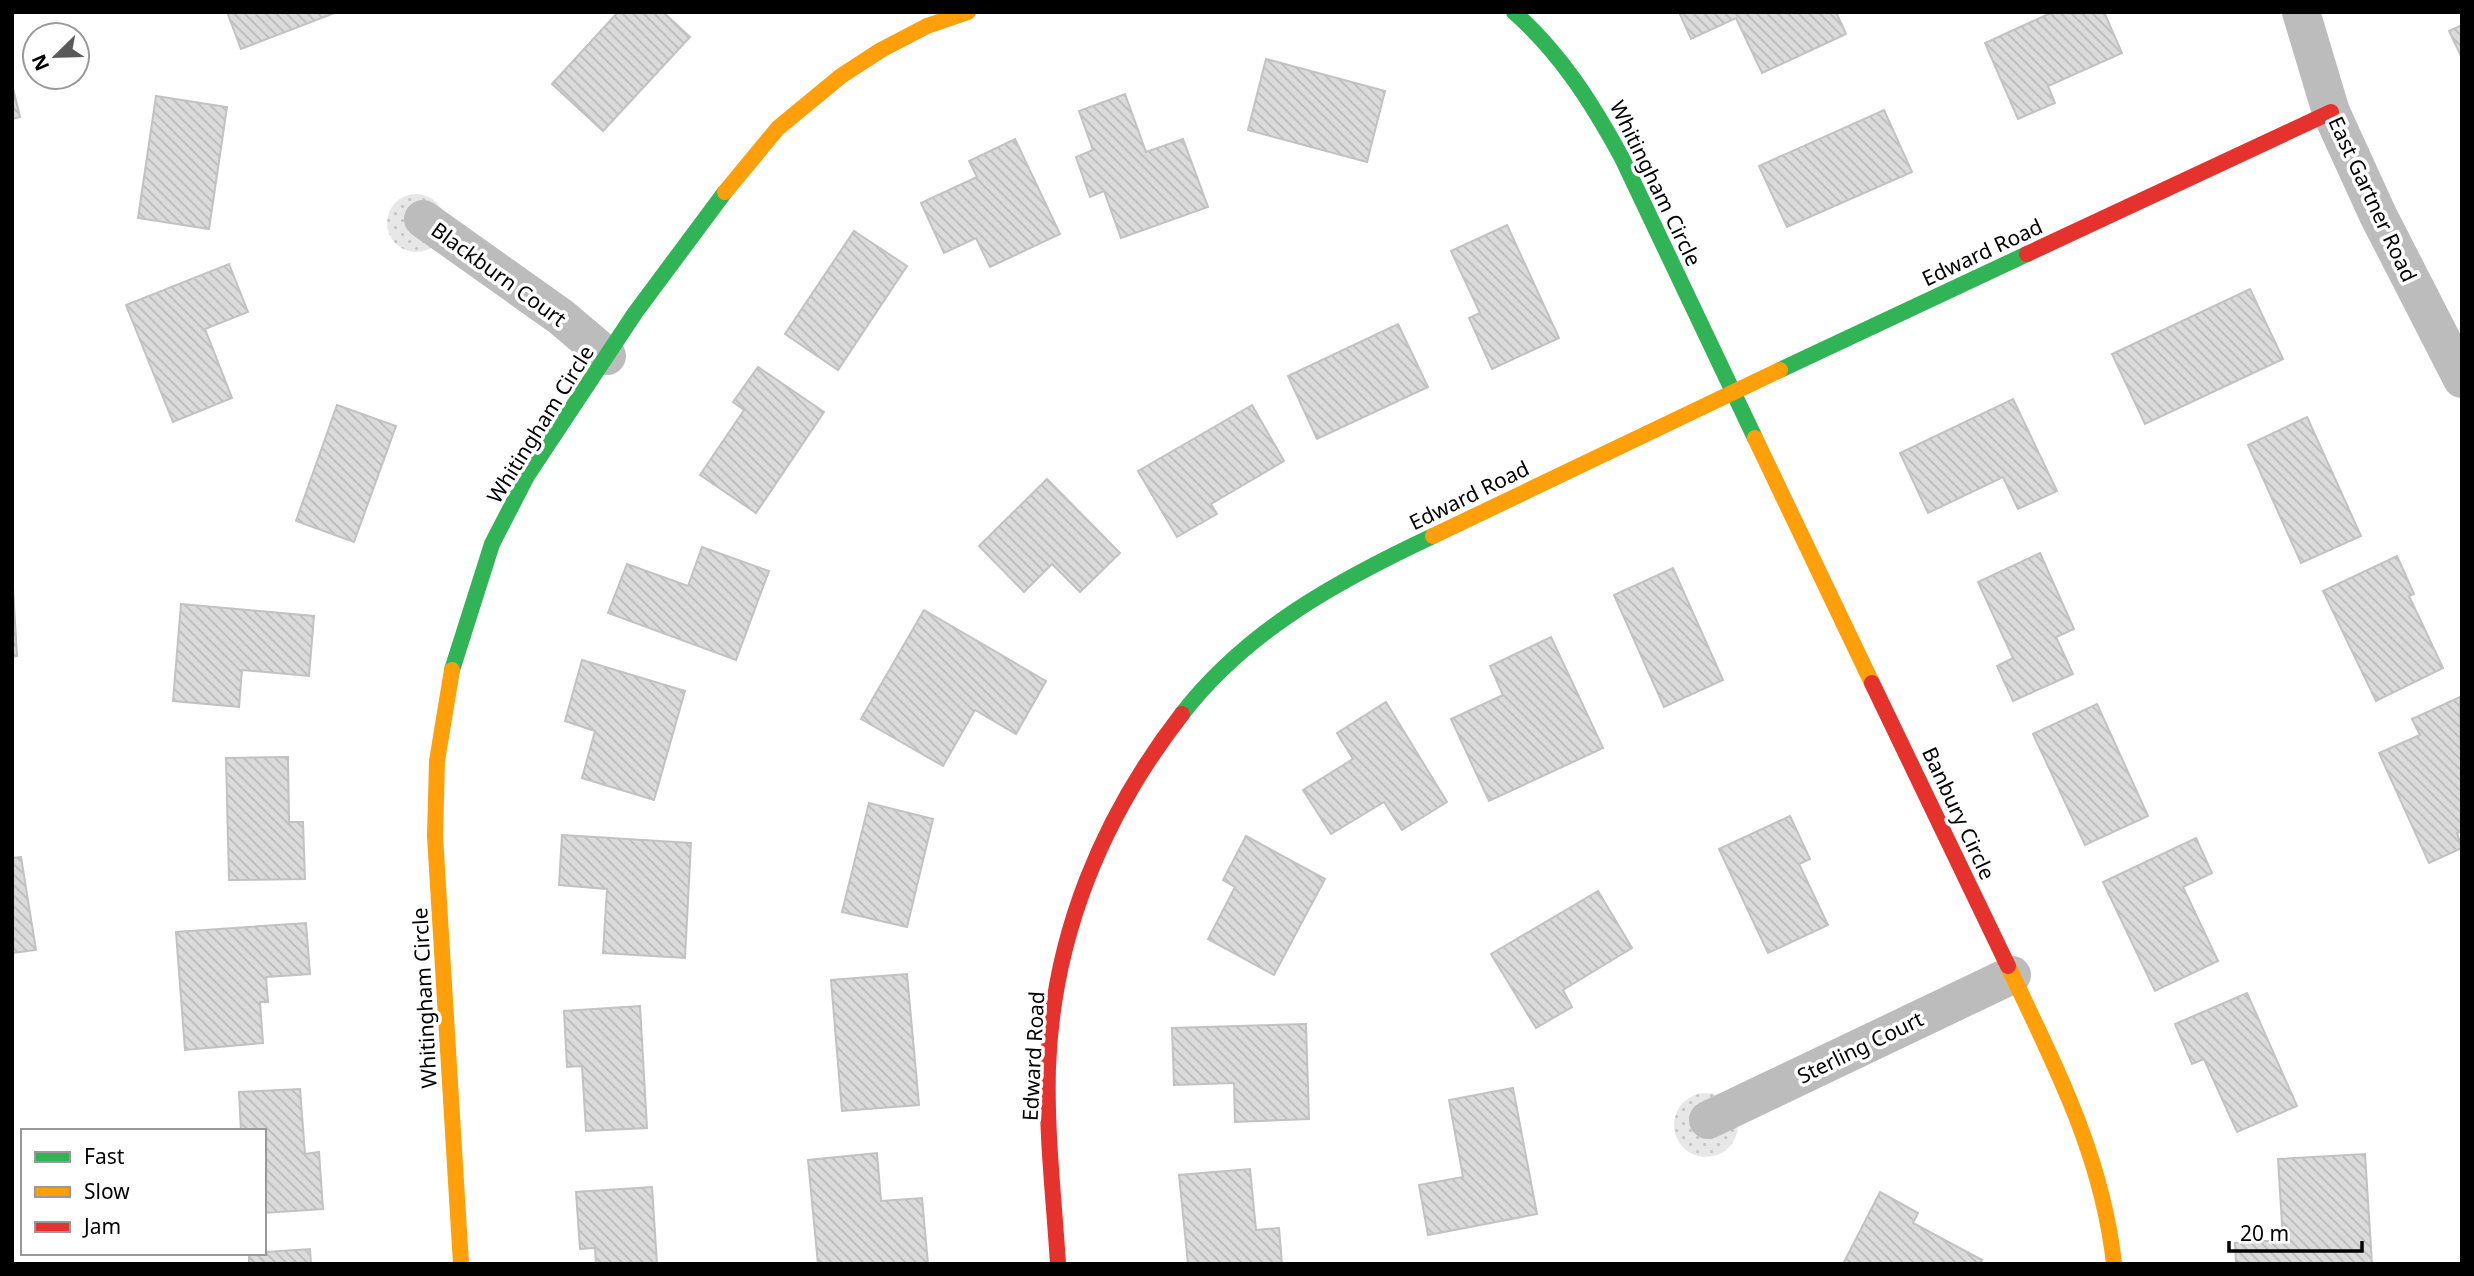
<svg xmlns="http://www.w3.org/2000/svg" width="2474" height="1276" viewBox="0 0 2474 1276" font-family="'Noto Sans',sans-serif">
	<defs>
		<pattern id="grass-dots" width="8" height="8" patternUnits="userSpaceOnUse" patternTransform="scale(1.75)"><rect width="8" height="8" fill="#e7e7e7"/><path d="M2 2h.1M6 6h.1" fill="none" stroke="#c4c4c4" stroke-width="1.8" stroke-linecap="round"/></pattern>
		<pattern id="building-back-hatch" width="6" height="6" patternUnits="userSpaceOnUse" patternTransform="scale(1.75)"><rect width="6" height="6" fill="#dbdbdb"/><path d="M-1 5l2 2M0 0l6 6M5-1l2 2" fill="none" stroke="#bababa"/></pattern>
	</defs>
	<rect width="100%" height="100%" fill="#fff"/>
	<g fill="url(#grass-dots)">
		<circle cx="416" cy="223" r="29"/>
		<circle cx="1706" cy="1125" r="32"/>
	</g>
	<g fill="url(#building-back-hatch)" stroke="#c2c2c2" stroke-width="2">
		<polygon points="227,12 337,12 241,49"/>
		<polygon points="618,12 663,12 690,37 603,131 552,84"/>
		<polygon points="1679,12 1836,12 1846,34 1762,73 1736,18 1691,39"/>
		<polygon points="2053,12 2104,12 2122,53 2048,86 2055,103 2018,119 1985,43"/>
		<polygon points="2462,25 2462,58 2449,31"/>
		<polygon points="1266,59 1385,91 1367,162 1248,130"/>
		<polygon points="12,84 20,117 12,119"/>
		<polygon points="1125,94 1146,152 1183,139 1208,207 1121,238 1104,191 1090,197 1076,157 1093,150 1079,111"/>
		<polygon points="156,96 227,107 209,229 138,218"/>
		<polygon points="1884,110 1912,172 1787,227 1759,166"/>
		<polygon points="1015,139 1060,234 990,267 976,238 944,253 921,203 977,177 969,161"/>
		<polygon points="1507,225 1559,338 1492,369 1469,318 1480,313 1451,251"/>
		<polygon points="854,231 907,266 838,370 785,334"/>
		<polygon points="229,264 248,312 205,329 232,398 173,422 126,305"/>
		<polygon points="2250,289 2283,359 2145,424 2112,354"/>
		<polygon points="1398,324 1428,387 1317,439 1288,376"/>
		<polygon points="758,367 824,412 756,513 700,475 744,410 733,402"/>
		<polygon points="2013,399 2057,491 2018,509 2003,477 1928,513 1900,453"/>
		<polygon points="337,405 396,426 354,542 296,521"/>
		<polygon points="1252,405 1284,461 1211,504 1217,514 1177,537 1138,471"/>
		<polygon points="2307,417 2361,536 2301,563 2248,445"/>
		<polygon points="1047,479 1120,553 1080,592 1052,564 1024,592 979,546"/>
		<polygon points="702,547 769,571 736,660 608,613 627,564 688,586"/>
		<polygon points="2040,553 2074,629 2056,637 2073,674 2013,701 1997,666 2013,658 1978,582"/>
		<polygon points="2397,556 2414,594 2409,596 2443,668 2376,701 2323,591"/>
		<polygon points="1673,568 1723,680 1664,707 1614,595"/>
		<polygon points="12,572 17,656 12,657"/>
		<polygon points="181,604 314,616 309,676 242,670 239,707 173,701"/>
		<polygon points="924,610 1046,681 1016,734 975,710 943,766 861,719"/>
		<polygon points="1551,637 1603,748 1489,801 1451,719 1503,695 1490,666"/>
		<polygon points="582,660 685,691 654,800 582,778 595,731 565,721"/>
		<polygon points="2460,697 2462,831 2457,833 2462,848 2429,863 2379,753 2420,735 2412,719"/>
		<polygon points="1386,702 1447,802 1402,830 1384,802 1331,834 1303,790 1353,759 1337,733"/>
		<polygon points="2097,704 2148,816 2085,845 2033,734"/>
		<polygon points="288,757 289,822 303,822 305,879 229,880 226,758"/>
		<polygon points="869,803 933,819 907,927 842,912"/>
		<polygon points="1790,816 1810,859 1799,864 1828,925 1768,953 1719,849"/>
		<polygon points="562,835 691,843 685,958 603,953 607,889 559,885"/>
		<polygon points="1246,836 1325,879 1274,975 1208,939 1235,887 1223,880"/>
		<polygon points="2196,838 2212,873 2183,887 2218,961 2155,991 2103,882"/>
		<polygon points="21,857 36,950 12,953 12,858"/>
		<polygon points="1598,891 1632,948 1563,990 1572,1007 1536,1028 1491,954"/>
		<polygon points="306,923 310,974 266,977 268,1002 260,1002 263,1043 185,1050 176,932"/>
		<polygon points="907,974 919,1105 842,1111 831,980"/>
		<polygon points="2247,993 2297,1106 2237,1132 2204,1059 2192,1064 2175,1024"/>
		<polygon points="640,1006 647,1128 586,1131 582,1066 567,1067 564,1011"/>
		<polygon points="1306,1024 1309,1119 1235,1122 1234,1083 1174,1085 1172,1028"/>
		<polygon points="1513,1088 1537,1214 1428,1235 1419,1185 1463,1177 1449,1100"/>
		<polygon points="300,1089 305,1154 319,1152 323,1209 264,1213 264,1131 241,1131 239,1092"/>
		<polygon points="877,1153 881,1201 922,1198 928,1264 818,1264 808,1160"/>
		<polygon points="2365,1154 2372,1264 2236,1264 2235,1243 2283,1240 2278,1159"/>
		<polygon points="1250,1169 1256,1230 1279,1228 1282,1264 1188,1264 1179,1175"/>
		<polygon points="652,1187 657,1264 596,1264 595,1248 580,1249 576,1192"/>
		<polygon points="1880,1192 1918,1213 1913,1223 1982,1260 1980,1264 1843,1264"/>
		<polygon points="310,1249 311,1264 249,1264 249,1253"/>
	</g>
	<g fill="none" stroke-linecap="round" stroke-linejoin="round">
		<g stroke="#bcbcbc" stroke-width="38">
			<polyline points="2301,12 2331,112 2378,215 2462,379"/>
			<polyline points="423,219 561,317 607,356"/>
			<polyline points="1708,1120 2012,975"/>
		</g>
		<g stroke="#30b455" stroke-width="16">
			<path d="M 1514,12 C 1561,54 1592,103 1622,158 L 1755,438"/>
			<polyline points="1780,370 2027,254"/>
			<polyline points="452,670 492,544 527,476 635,313 725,192"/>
			<path d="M 1182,714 C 1247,630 1339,580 1433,536"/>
		</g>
		<g stroke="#ff9f0a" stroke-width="16">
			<polyline points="725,192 778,128 841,76 881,50 927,26 968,12"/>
			<polyline points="1755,438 1872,683"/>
			<polyline points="1433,536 1780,370"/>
			<polyline points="452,670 437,761 435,836 461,1264"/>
			<path d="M 2008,966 C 2054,1064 2102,1154 2114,1264"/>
		</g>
		<g stroke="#e5322d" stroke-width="16">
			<polyline points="2027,254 2331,112"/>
			<polyline points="1872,683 2008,966"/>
			<path d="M 1058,1264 C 1054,1199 1046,1133 1048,1067 C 1053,936 1102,817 1182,714"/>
		</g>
	</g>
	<g text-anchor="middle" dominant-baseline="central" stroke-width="7" stroke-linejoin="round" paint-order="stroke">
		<g font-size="21" fill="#000" stroke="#fff">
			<text transform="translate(1656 183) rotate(64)">Whitingham Circle</text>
			<text transform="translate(2373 199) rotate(65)">East Gartner Road</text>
			<text transform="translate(1982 252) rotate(-25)">Edward Road</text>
			<text transform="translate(499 274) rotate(36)">Blackburn Court</text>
			<text transform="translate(540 424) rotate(-58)">Whitingham Circle</text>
			<text transform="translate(1469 495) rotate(-26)">Edward Road</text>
			<text transform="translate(1959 813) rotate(65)">Banbury Circle</text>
			<text transform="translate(424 998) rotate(-93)">Whitingham Circle</text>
			<text transform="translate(1860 1047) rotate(-26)">Sterling Court</text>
			<text transform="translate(1033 1056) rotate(-87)">Edward Road</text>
		</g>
	</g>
	<rect width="2474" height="1276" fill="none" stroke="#000000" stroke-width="28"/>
	<rect x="21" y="1129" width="245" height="126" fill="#ffffff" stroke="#999999" stroke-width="2"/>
	<rect x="35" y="1152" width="35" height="10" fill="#30b455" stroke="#999999" stroke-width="2"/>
	<text x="84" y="1164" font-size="21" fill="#000000">Fast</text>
	<rect x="35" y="1187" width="35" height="10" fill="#ff9f0a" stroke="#999999" stroke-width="2"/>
	<text x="84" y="1199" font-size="21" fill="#000000">Slow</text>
	<rect x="35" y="1222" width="35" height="10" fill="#e5322d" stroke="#999999" stroke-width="2"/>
	<text x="84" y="1234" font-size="21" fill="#000000">Jam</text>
	<g transform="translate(56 56) rotate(247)"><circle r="33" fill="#ffffff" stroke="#999999" stroke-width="2"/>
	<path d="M0-5L12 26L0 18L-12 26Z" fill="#595959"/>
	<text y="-10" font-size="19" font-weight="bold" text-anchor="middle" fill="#000000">N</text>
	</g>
	<path d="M2229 1241v10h133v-10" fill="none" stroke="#000000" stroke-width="3.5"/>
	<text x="2240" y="1241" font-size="21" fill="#000000" stroke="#ffffff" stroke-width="5" paint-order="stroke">20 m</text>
</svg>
